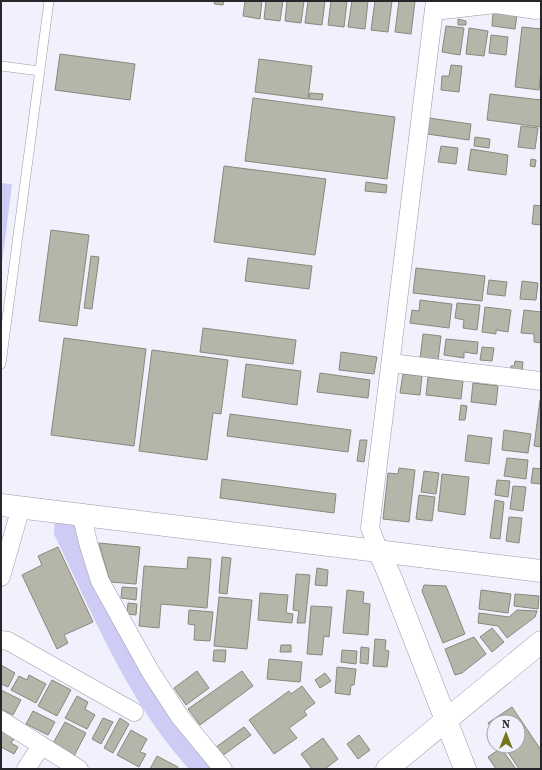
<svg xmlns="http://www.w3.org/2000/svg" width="542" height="770" viewBox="0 0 542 770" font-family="'Source Serif 4',serif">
	<rect width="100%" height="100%" fill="#f1f0fd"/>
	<g fill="#cecbf5">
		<polygon points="1,183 12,184 1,272"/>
		<path d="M 55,511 L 81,514 L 100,581 L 223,769 L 189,769 C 128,702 93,615 54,534 Z"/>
	</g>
	<g fill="#b5b6a9" stroke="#88887c">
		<polygon points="215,1 224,1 223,5 214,4"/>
		<polygon points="245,1 262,1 260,19 243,16"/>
		<polygon points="266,1 283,1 280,21 264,19"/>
		<polygon points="287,1 304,1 301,23 285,21"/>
		<polygon points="308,1 325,1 322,25 305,23"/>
		<polygon points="331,1 347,1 344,27 328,25"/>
		<polygon points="352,1 368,1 365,29 348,27"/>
		<polygon points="375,1 392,1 388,32 371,30"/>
		<polygon points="399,1 415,1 411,34 395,32"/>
		<polygon points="493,12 517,15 515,29 492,26"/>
		<polygon points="458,19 466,21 466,25 458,25"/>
		<polygon points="446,26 464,28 460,55 442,52"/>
		<polygon points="522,27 541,29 541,71 539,90 515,87"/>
		<polygon points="469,28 488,31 484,56 466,54"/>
		<polygon points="491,35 508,37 506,55 489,53"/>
		<polygon points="60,54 135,64 130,100 55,90"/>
		<polygon points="259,59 312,66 308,99 255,92"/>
		<polygon points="451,65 462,66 459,92 441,90 442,76 449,76"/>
		<polygon points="310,93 323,94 322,100 309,99"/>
		<polygon points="490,94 541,100 541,127 487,120"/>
		<polygon points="253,98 395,117 387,179 245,161"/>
		<polygon points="429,118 471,124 469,140 427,134"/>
		<polygon points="521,126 538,128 535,149 518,147"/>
		<polygon points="475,137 490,139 489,148 474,146"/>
		<polygon points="441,146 458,148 456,164 438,162"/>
		<polygon points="471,149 508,155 506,175 468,170"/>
		<polygon points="531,159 536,160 535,167 530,166"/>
		<polygon points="224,166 326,179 315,255 214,242"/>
		<polygon points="366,182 387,185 386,193 365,191"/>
		<polygon points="534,205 541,206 541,225 532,224"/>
		<polygon points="51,230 89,235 77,326 39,321"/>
		<polygon points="91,256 99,257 92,309 84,308"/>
		<polygon points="248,258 312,266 309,289 245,281"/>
		<polygon points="416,268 485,276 482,301 413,293"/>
		<polygon points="489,280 507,282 505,296 487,294"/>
		<polygon points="522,281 538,283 536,300 520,299"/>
		<polygon points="420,300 452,304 449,328 410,323 412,310 419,311"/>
		<polygon points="457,303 480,305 477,330 463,328 464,320 455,318"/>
		<polygon points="485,307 511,310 508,332 496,330 496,334 482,332"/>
		<polygon points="524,310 541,312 541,343 534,342 534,334 521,333"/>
		<polygon points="203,328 296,340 293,364 200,352"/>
		<polygon points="423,334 441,336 438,361 420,359"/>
		<polygon points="64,338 146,349 134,446 51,435"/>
		<polygon points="446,339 478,342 477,354 464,352 464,358 444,355"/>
		<polygon points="482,347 494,348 492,361 480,360"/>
		<polygon points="152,350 228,360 221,414 213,413 207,460 139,451"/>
		<polygon points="341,352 377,357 374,374 339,370"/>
		<polygon points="515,361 523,362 522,372 510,371 511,366 514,366"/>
		<polygon points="246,364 301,371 297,405 242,397"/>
		<polygon points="320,373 370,380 368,398 317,392"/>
		<polygon points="403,374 422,376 420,395 400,393"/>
		<polygon points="428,377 463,381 461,399 426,395"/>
		<polygon points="473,383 498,386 496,405 471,402"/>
		<polygon points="540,400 541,400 541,447 534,446"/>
		<polygon points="461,405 467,406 465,420 459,420"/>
		<polygon points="230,414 351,430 348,452 227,436"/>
		<polygon points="504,430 531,434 528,453 502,450"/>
		<polygon points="468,435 492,438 489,464 465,461"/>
		<polygon points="360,440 367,440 364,462 357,461"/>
		<polygon points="507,458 528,460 526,479 504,476"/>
		<polygon points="399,468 415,470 409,522 383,519 388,473 398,474"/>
		<polygon points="533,468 541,469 541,484 531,483"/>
		<polygon points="424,471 439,473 436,494 421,492"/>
		<polygon points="442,474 469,477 465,515 438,511"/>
		<polygon points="222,479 336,494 334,513 220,498"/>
		<polygon points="497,480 510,481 508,497 495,495"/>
		<polygon points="513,486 526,487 523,511 510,509"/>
		<polygon points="419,495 435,497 432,521 416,519"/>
		<polygon points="495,500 504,502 500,539 490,538"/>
		<polygon points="509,517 522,518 519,543 506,541"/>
		<polygon points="99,543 140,547 136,584 110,582"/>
		<polygon points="58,547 93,622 64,635 68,643 57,649 22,575 42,565 38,556"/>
		<polygon points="188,557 211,559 207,608 161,604 159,628 139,626 144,566 187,569"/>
		<polygon points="222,557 231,558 227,594 219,593"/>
		<polygon points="317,568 328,570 327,586 315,585"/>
		<polygon points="296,574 310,575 305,623 297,623 299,611 293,610"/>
		<polygon points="424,585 446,586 465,634 443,643 422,591"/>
		<polygon points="122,587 137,588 136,600 121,598"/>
		<polygon points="347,590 364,592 363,603 370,604 368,635 343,633"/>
		<polygon points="481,590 511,594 508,613 479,609"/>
		<polygon points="260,593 288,595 286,613 293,614 292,623 258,620"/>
		<polygon points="515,594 539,596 538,609 514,606"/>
		<polygon points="219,597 252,600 247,649 214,646"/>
		<polygon points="128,603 137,604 136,615 127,614"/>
		<polygon points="311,606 332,607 329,637 324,636 322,655 307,654"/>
		<polygon points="189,610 213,612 210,641 194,640 195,625 188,624"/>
		<polygon points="517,610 537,611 535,617 507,638 498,626 478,623 479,613 509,617"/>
		<polygon points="492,628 504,642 492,652 480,637"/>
		<polygon points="474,637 486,654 462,673 455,675 445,649"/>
		<polygon points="375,639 386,640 385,650 389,651 387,667 373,666"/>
		<polygon points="281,645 291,645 291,652 280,652"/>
		<polygon points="361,647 369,648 368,664 360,663"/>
		<polygon points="214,650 226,650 225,662 213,661"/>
		<polygon points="342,650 357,651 356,664 341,662"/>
		<polygon points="269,659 302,662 300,682 267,679"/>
		<polygon points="1,665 15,673 8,687 1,684"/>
		<polygon points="337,667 356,669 354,685 351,685 350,695 335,693"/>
		<polygon points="197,671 209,688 186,705 174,688"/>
		<polygon points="242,671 253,686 200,725 188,709"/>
		<polygon points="325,673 331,681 320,688 315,680"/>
		<polygon points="29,675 46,684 36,703 11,690 19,676 27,680"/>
		<polygon points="52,680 71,690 57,716 38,706"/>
		<polygon points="302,686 315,703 304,711 307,715 289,728 297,738 274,754 249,720 289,691 291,694"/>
		<polygon points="1,690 21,700 13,715 1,709"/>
		<polygon points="77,696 88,702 85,709 95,715 87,729 65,718"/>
		<polygon points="512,707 541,750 541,769 519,769 504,746 518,746 518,722 494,722 494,732 488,723"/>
		<polygon points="33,711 55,722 48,735 26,724"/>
		<polygon points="103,718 113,722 101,744 92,739"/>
		<polygon points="120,718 129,724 113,753 104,748"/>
		<polygon points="65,722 86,733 74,756 52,745"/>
		<polygon points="1,727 16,736 11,743 18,747 14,754 1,747"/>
		<polygon points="244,727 251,735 222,756 216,747"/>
		<polygon points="131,730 147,739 140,752 146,754 139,767 117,755"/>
		<polygon points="359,735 370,750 358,759 347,744"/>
		<polygon points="323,738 338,759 325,769 312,769 301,754"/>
		<polygon points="501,748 516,769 496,769 488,757"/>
		<polygon points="157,756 178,767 177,769 150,769"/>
	</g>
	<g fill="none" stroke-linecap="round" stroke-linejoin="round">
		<g stroke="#9b9aa6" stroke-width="10">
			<g id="service">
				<polyline points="1,66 40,71"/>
				<polyline points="1,364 49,1"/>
			</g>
		</g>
		<g stroke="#9b9aa6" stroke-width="19">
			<g id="minor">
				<polyline points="434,11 496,4 536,10 538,1"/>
				<polyline points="391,363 541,381"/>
				<polyline points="81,514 89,546 100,581 150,671 180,717 223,769"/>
				<polyline points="379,551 370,528 435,1"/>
				<polyline points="1,577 21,507"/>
				<polyline points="1,640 8,641 134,712"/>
				<polyline points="1,720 79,769"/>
				<polyline points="26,769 41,746"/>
			</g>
		</g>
		<g stroke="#9b9aa6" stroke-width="23">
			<g id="tertiary">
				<polyline points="1,505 541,571"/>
				<polyline points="379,551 392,581 465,769"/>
				<polyline points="387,769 541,642"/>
			</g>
		</g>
		<use href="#service" stroke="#fff" stroke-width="9"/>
		<use href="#minor" stroke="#fff" stroke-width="18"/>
		<use href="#tertiary" stroke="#fff" stroke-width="22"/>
	</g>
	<rect width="542" height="770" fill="none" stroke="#26262b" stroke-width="4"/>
	<g transform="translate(506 734)"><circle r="19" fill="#f1f0fd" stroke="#a09fa9"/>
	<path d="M0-3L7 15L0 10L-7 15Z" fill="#75761c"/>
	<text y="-6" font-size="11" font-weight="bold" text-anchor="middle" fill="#26262b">N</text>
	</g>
</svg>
